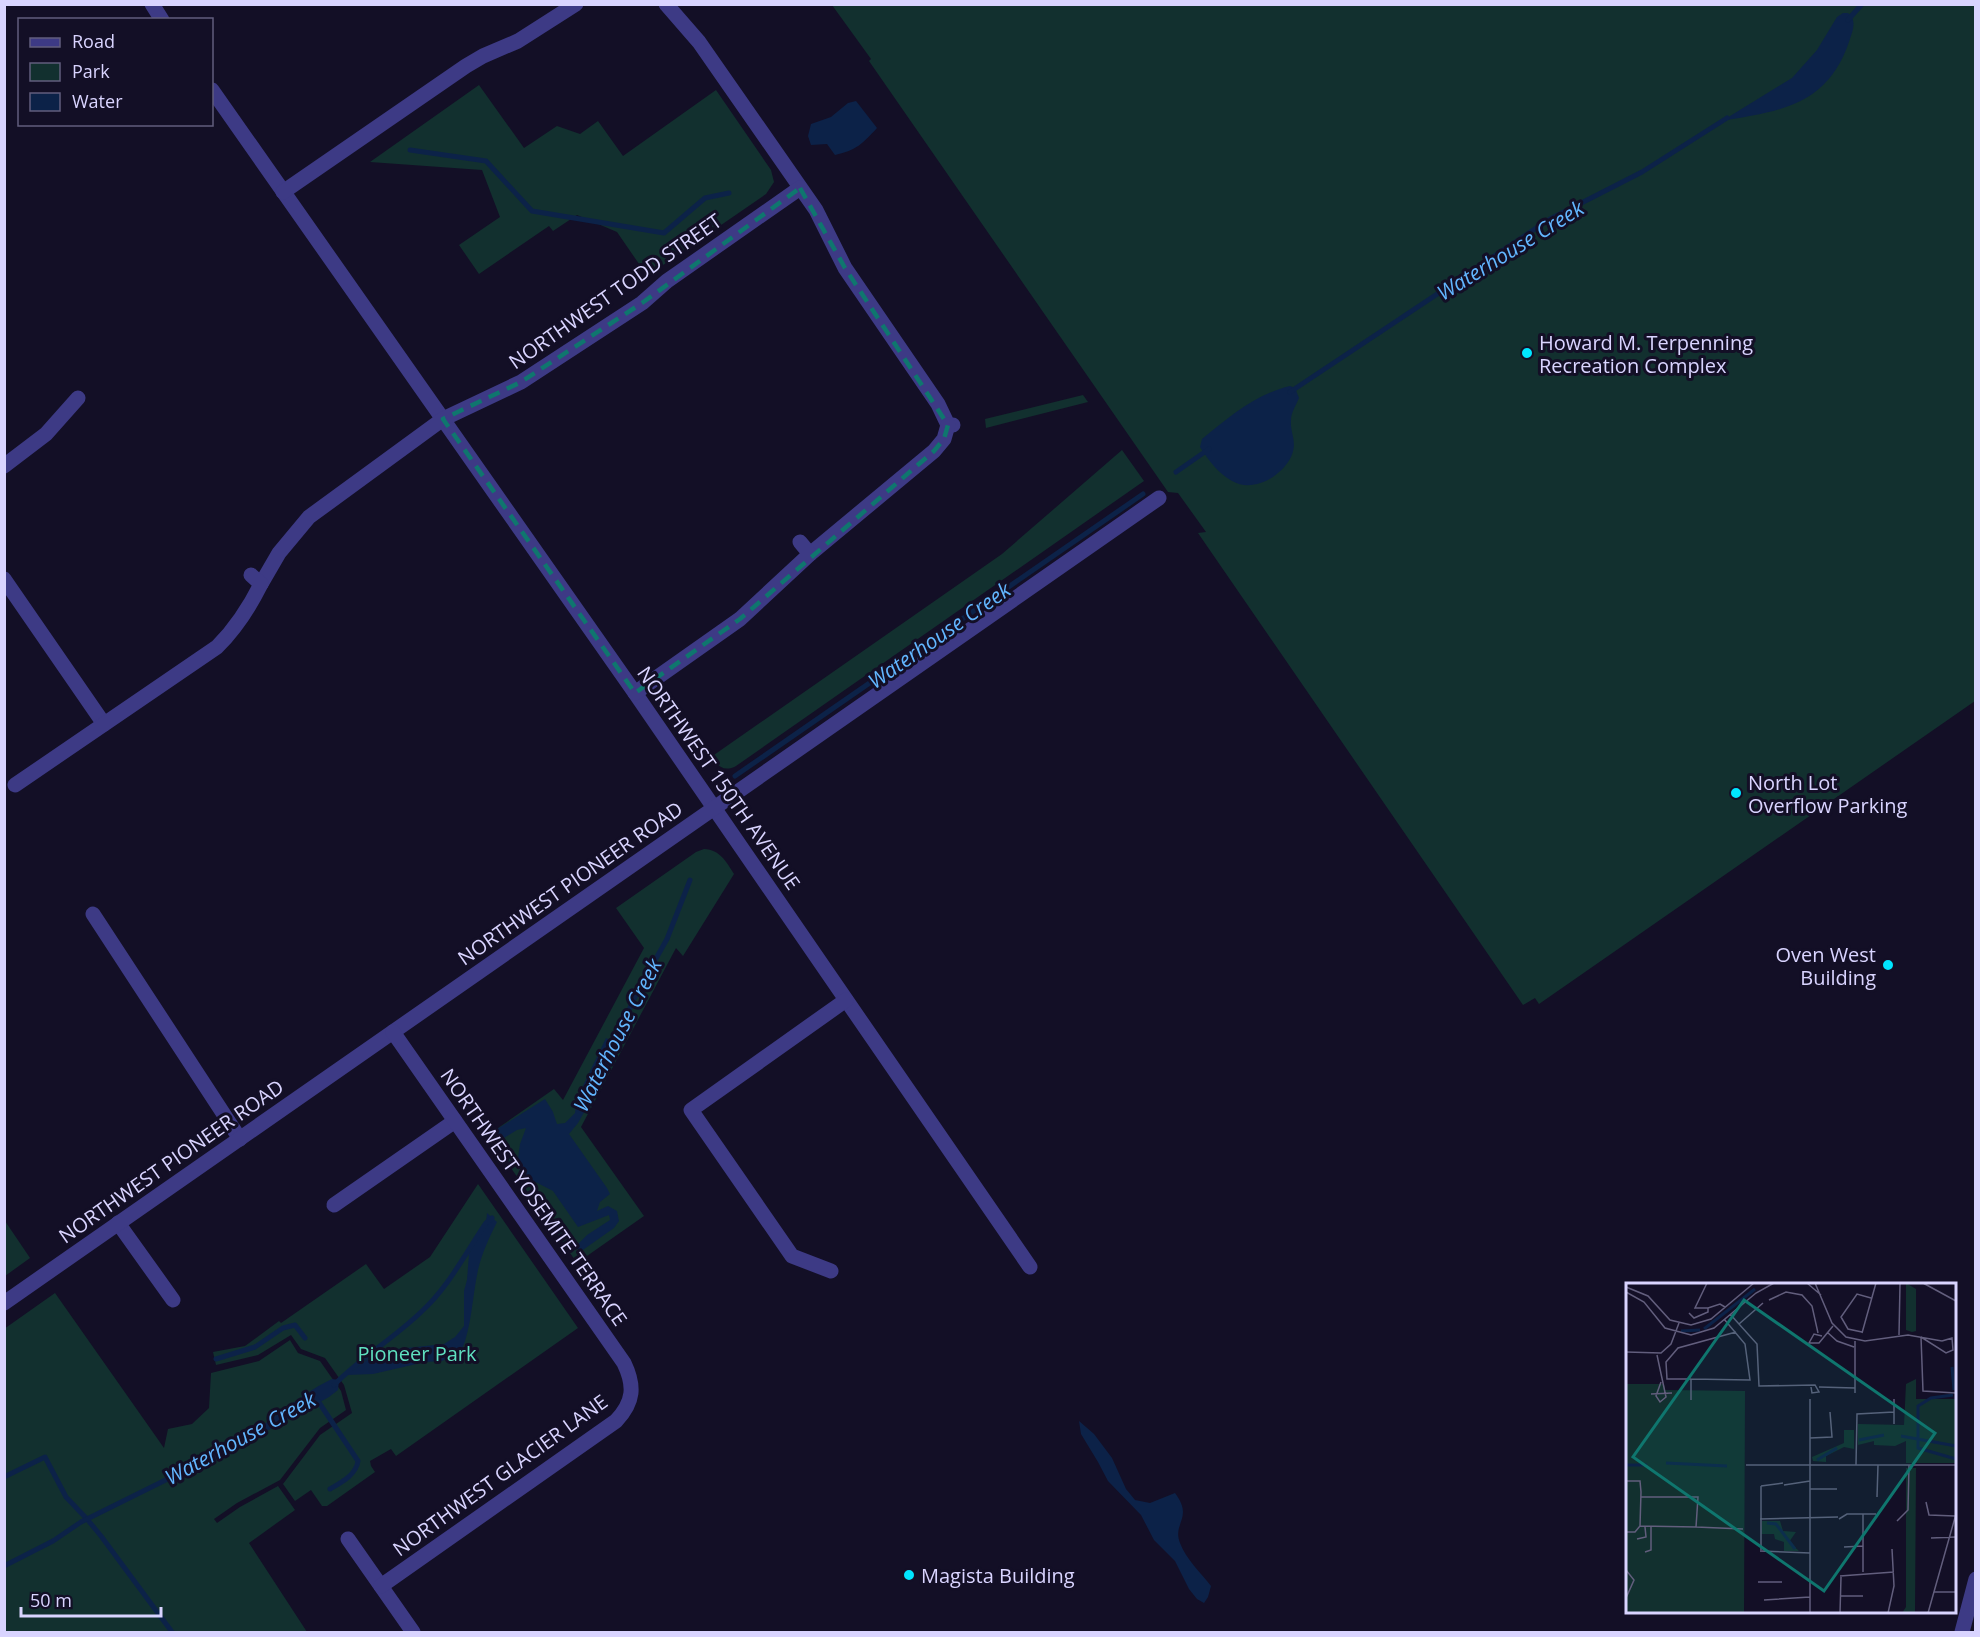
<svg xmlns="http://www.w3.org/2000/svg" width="1980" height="1637" viewBox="0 0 1980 1637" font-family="'Open Sans',sans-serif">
	<rect width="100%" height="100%" fill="#130f26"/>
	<g fill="#12302f">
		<polygon points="832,5 1975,5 1975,701 1539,1004 1535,998 1523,1005 1198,533 1206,532 1178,493 1168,492 869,61 871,59"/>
		<polygon points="479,85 524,148 557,126 580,134 598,121 623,156 716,90 771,170 774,182 766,194 663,265 648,277 617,232 577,215 553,231 549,226 479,274 459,245 500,217 482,170 370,162"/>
		<polygon points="1083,395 1088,402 986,428 985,419"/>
		<path d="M 1122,450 L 1144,481 L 736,766 C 725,772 718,767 711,757 L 1002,554 Z"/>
		<path d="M 704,849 C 720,850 726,861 734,874 L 683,956 L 676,948 L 581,1127 L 644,1216 L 577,1263 L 488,1135 L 554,1089 L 563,1100 L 644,948 L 616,908 L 696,852 Z"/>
		<polygon points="478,1184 578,1328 396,1456 391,1449 370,1461 371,1466 375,1472 327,1506 322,1506 311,1490 295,1501 283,1484 320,1435 352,1413 344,1385 325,1358 301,1349 291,1335 258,1355 216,1365 213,1352 245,1346 279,1321 281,1323 366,1264 384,1289 430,1257"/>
		<polygon points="5,1221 30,1258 5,1276 4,1276"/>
		<polygon points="55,1293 164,1448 168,1429 192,1424 209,1408 211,1373 259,1361 290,1340 298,1353 320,1361 341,1391 346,1410 320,1428 280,1480 237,1503 214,1519 217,1523 240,1507 278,1486 295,1510 249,1543 307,1632 5,1632 4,1329"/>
	</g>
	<g fill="#0c2248">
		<path d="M 1843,13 L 1848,13 C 1858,21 1852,32 1849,42 C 1827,106 1780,111 1722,121 L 1792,78 L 1817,50 L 1837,17 Z"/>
		<path d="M 856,101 L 877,128 C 862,144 857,150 835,155 L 827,144 L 811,145 L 808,136 L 811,124 L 831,117 L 848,103 Z"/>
		<path d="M 1290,386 L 1295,388 L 1299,398 C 1296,405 1291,413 1291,420 C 1290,435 1298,441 1291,457 C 1281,477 1253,493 1232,481 C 1218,473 1209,461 1200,447 L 1202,439 C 1229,417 1256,394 1290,386 Z"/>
		<polygon points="606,1038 614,1042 618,1048 600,1084 578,1123 569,1134 607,1188 610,1194 600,1202 597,1211 608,1206 617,1211 619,1221 614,1228 580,1252 576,1246 587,1235 610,1220 609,1215 578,1227 553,1191 524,1176 518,1158 520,1144 526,1128 517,1130 496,1143 492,1143 490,1138 494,1131 545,1099 553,1112 557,1124 565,1123 575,1113 577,1098"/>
		<path d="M 487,1213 L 497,1222 C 489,1238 482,1253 478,1270 C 472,1298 472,1326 461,1352 L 442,1361 L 425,1362 L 373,1374 L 347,1375 L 367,1360 L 388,1350 L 444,1344 L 455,1337 L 464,1326 L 464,1291 L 467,1280 L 469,1254 L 486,1223 Z"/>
		<path d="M 332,1379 L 339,1380 L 338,1390 L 329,1397 L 245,1443 L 221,1454 L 213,1460 L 209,1455 C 220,1448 232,1439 245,1434 C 249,1432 254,1431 258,1429 C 279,1413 308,1390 332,1379 Z"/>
		<path d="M 1079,1421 L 1094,1434 L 1112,1458 L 1126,1489 L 1135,1500 L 1150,1503 L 1175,1493 C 1194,1518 1172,1523 1180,1543 C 1186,1559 1201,1573 1211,1586 L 1208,1597 L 1204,1603 L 1197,1599 L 1189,1589 L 1175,1561 L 1154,1540 L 1141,1515 L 1108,1481 L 1098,1462 L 1081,1434 Z"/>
	</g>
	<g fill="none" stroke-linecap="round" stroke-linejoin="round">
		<g stroke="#0c2248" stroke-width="5">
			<polyline points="1848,20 1862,4"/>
			<polyline points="410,150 486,161 532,211 664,233 705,198 729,193"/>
			<polyline points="1290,392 1550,219 1642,172 1727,118"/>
			<polyline points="1176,472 1209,449"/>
			<polyline points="735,776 1143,494"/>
			<polyline points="611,1047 640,987 667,939 690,880"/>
			<polyline points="216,1359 255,1347 283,1328 295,1325 305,1338"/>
			<path d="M 334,1385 C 360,1358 393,1339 420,1313 C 448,1288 465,1254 486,1223 L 492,1218"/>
			<path d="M 316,1398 L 358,1461 C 356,1475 342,1482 330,1489"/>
			<polyline points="4,1477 45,1457 66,1497 87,1519 101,1536 172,1632"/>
			<polyline points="4,1566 53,1541 81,1522 216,1455"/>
		</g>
		<g stroke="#3d3a85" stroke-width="15">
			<polyline points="152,4 162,20"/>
			<polyline points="666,4 699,42 816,210 845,268 938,404 948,425 953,425"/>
			<polyline points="212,90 635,693 1030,1267"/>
			<polyline points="283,192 466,66 483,56 518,41 576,4"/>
			<polyline points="4,466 46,434 78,398"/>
			<polyline points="810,554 934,451 944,439 948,425"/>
			<polyline points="4,579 104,724"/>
			<polyline points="261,584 279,553 309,517 443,419 521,382 642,303 667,281 800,188"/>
			<polyline points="635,693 740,619 810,554 800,542"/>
			<path d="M 15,785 L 217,647 C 236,628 249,608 261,584 L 251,575"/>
			<polyline points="93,914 240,1139"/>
			<polyline points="334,1205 455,1121"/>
			<polyline points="118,1223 173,1300"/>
			<polyline points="831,1271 792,1256 691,1110 846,1000"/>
			<polyline points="4,1303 1159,498"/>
			<polyline points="348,1539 413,1632"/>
			<path d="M 381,1586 L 616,1421 C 634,1402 635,1386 624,1363 L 393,1032"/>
		</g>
		<polyline stroke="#3d3a85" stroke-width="15" points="1962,1632 1976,1579"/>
	</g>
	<path fill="none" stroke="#0f766e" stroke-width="4.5" stroke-dasharray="12 8" stroke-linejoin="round" d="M 800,188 L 845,268 L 948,425 L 944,439 L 934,451 L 740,619 L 635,693 L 443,419 L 521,382 L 642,303 Z"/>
	<g fill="#00e5ff" stroke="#130f26" stroke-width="2">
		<circle cx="1527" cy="353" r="6"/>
		<circle cx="1736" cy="793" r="6"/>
		<circle cx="1888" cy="965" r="6"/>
		<circle cx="909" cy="1575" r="6"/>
	</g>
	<g text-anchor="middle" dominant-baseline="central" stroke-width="6" stroke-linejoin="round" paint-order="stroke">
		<g font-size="20" fill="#d9d4ff" stroke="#130f26">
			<text transform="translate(615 291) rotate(-35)">NORTHWEST TODD STREET</text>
			<text transform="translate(719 778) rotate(55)">NORTHWEST 150TH AVENUE</text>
			<text transform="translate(570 883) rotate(-35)">NORTHWEST PIONEER ROAD</text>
			<text transform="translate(171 1161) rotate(-35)">NORTHWEST PIONEER ROAD</text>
			<text transform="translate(534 1197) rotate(55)">NORTHWEST YOSEMITE TERRACE</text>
			<text transform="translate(500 1475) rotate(-36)">NORTHWEST GLACIER LANE</text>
		</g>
		<g font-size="20" fill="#d9d4ff" stroke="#130f26" text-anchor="start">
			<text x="1539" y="342">Howard M. Terpenning<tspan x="1539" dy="23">Recreation Complex</tspan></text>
			<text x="1748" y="782">North Lot<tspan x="1748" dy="23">Overflow Parking</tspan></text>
			<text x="1876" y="954" text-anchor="end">Oven West<tspan x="1876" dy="23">Building</tspan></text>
			<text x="921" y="1575">Magista Building</text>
		</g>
		<g font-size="20" fill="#5fe0c0" stroke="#130f26">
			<text x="417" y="1353">Pioneer Park</text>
		</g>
		<g font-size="21" font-style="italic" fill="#62b6ff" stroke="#130f26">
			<text transform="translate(1510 250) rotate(-32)">Waterhouse Creek</text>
			<text transform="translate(939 635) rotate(-35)">Waterhouse Creek</text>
			<text transform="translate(617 1035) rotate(-63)">Waterhouse Creek</text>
			<text transform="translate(240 1438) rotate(-29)">Waterhouse Creek</text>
		</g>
	</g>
	<g transform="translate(1626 1283)">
		<rect width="330" height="330" fill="#130f26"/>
		<path d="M 280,0 L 290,6 L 290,48 L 286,49 L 280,47 ZM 290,96 L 290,116 L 330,116 L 330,180 L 280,180 L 280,158 L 269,163 L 248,162 L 248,158 L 232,162 L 232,141 L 278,142 L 280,101 ZM 0,101 L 38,101 L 39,107 L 119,108 L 118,330 L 0,330 ZM 218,147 L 228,147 L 228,166 L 218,164 L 200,173 L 200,179 L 187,178 L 186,174 L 218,160 ZM 280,185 L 290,185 L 289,330 L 276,330 L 280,324 ZM 136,238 L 154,238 L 157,248 L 170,249 L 163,259 L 173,268 L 158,268 L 158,259 L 149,256 L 148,251 L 135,251 Z" fill="#12302f"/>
		<path fill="none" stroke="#0c2248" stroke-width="3" d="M 78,46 L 129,6M 55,48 L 74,47M 326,84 L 328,107M 327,112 L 305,115 L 292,123 L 292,165 L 330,176M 275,153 L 330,163M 233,157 L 258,152M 191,177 L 211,165M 40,180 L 101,183M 0,182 L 21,182M 141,240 L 150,241 L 169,266"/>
		<path fill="none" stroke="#625e7d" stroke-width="1.5" d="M 181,0 L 195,12M 189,0 L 206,40 L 220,54 L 239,58 L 282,52 L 316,58M 297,0 L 330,18M 0,4 L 22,13 L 44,37 L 65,42 L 85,36 L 128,0M 0,9 L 18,19 L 39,45 L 65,52 L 88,45 L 130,10 L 148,0M 143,17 L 160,9 L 176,12 L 186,23 L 192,50M 82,25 L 94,21 L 99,24M 63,30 L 68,35 L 82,29 L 82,25 L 69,25 L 81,0M 104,31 L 131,61 L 133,103 L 189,102 L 193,109 L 186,110 L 185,104M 113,41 L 137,20M 201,49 L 211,58 L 228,64M 236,49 L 222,46 L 215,34 L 231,11 L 245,15M 236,50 L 250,0M 273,52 L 274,1M 196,53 L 188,51 L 183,60 L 193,60 L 207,43M 295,54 L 297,108 L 330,110M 295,54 L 320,70 L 327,67 L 326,55 L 316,58M 229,58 L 229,110M 0,69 L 35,70 L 45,61 L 53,40M 31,72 L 40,114 L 34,119 L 30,113 L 35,99M 65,96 L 41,96 L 40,79 L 52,65 L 110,49M 193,104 L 229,105M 25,111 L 46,110M 268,116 L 268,141M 65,117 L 65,96 L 124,97 L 119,61 L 98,36M 184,155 L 206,154 L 204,129M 120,182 L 330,182M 230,182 L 231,131 L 268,129M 0,198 L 14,198 L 15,209 L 14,243 L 9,249 L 0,249M 158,202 L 184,198M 135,203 L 157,200M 184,206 L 211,206M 251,214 L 252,182M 300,219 L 303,232 L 329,233M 134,236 L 212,234M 213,236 L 221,231 L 250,231M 271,238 L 282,227 L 283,182M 14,243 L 70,244 L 72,214 L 15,214M 70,244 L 117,246M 305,255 L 330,254M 11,256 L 20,254 L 19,244M 218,264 L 237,263M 135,267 L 135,203M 134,268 L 184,270M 19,269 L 25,267 L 25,244M 0,287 L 8,297 L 0,315M 237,289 L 237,231M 214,293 L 268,289M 132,299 L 156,299M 308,309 L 330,309M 214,313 L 237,313M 138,317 L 184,314M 184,330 L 184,116M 214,330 L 215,294M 262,330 L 268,303 L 266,266M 302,330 L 330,231"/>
		<path fill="#0f766e" fill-opacity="0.15" stroke="#0f766e" stroke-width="3" d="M 118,17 L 309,150 L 198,308 L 7,174 Z"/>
		<rect width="330" height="330" fill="none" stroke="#d9d4ff" stroke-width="3"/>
	</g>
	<rect width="1980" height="1637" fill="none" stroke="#d9d4ff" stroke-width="12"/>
	<rect x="18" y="18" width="195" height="108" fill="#130f26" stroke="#625e7d" stroke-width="1.5"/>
	<rect x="30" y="38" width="30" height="9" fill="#3d3a85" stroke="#625e7d" stroke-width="1.5"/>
	<text x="72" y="48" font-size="18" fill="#d9d4ff">Road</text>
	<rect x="30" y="63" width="30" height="18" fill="#12302f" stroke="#625e7d" stroke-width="1.5"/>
	<text x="72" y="78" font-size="18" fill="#d9d4ff">Park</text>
	<rect x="30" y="93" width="30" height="18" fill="#0c2248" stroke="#625e7d" stroke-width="1.5"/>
	<text x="72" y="108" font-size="18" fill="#d9d4ff">Water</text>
	<path d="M21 1607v9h140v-9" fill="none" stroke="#d9d4ff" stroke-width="3"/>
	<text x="30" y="1607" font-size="18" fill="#d9d4ff" stroke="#130f26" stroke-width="4.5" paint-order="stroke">50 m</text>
</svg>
